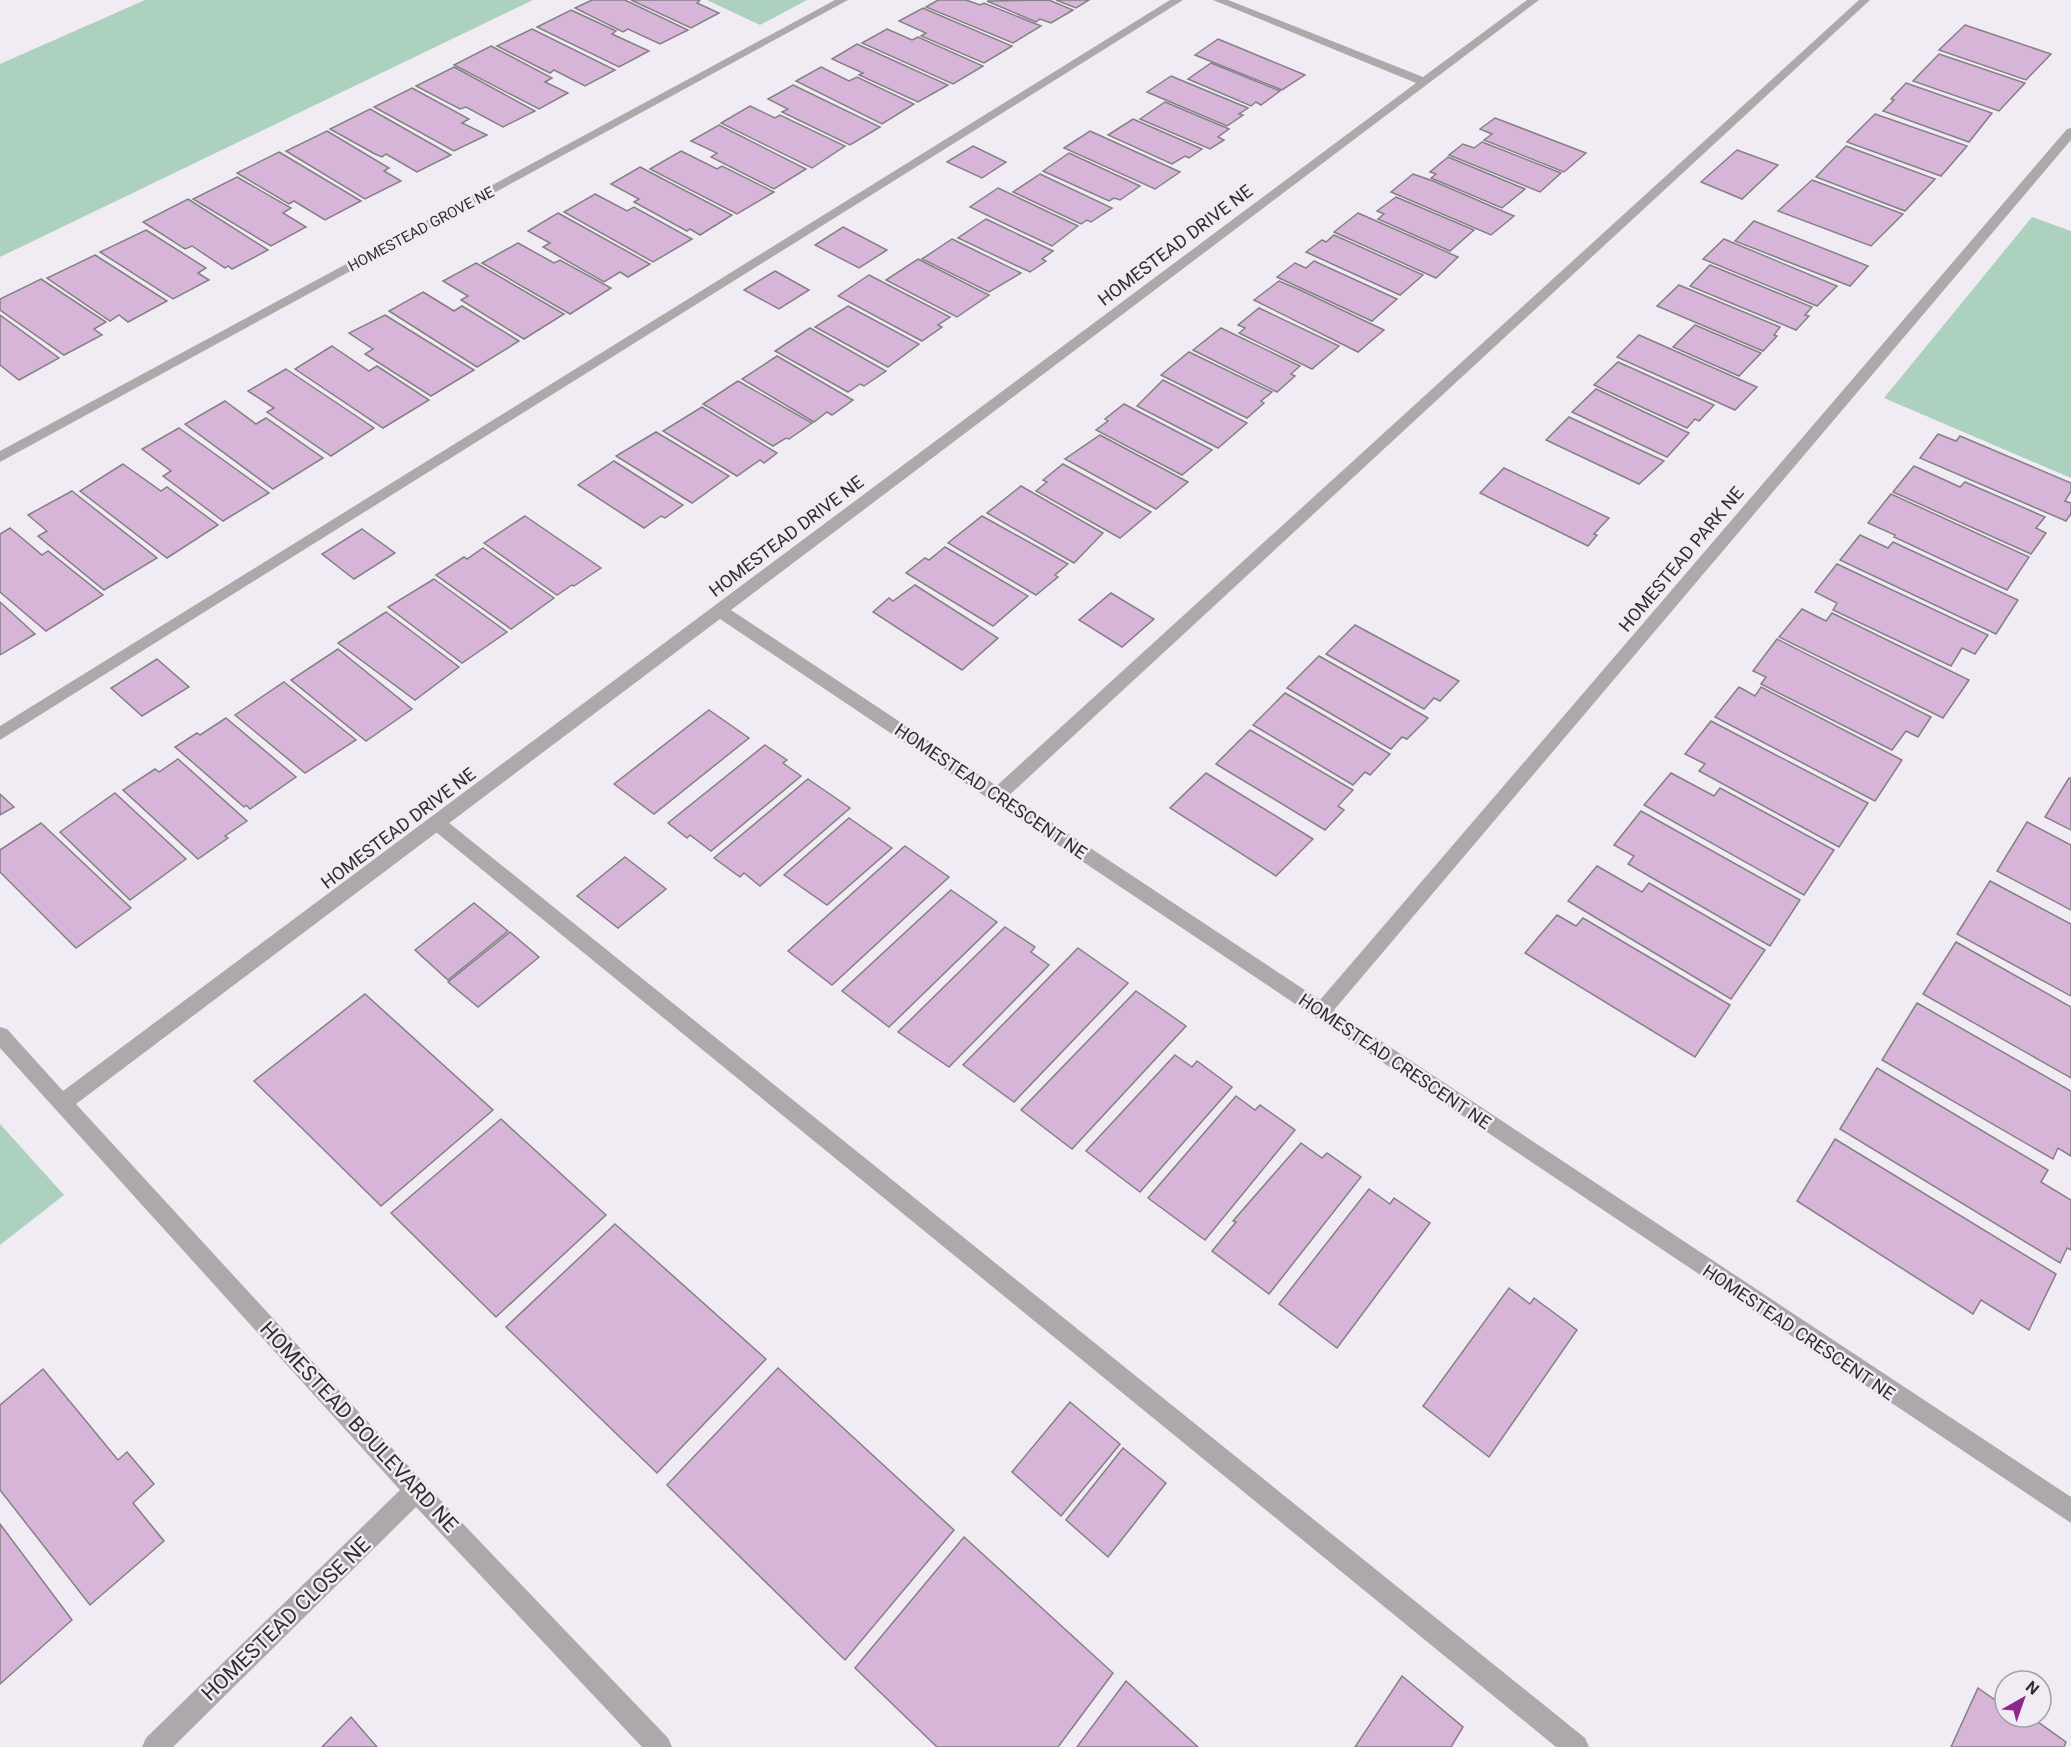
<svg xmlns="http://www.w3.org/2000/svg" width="2071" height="1747" viewBox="0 0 2071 1747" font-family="Roboto,sans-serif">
	<rect width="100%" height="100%" fill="#f1ecf3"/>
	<g fill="#acd1be">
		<polygon points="145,0 533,0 0,257 0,64"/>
		<polygon points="707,0 807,0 760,25"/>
		<polygon points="2032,217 2071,231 2071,478 1884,398"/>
		<polygon points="0,1124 64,1195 0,1245"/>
	</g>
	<g fill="#d7b5d9" stroke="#848085" stroke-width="1.5">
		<polygon points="592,0 625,0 688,30 660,44 628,29 623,32 575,8"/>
		<polygon points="631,0 700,0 697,3 719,13 691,28"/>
		<polygon points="938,0 966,0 980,5 984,3 1041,26 1013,43 926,7"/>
		<polygon points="1049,0 1073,10 1051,23 1040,19 1036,22 987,1"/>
		<polygon points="1056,0 1089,0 1076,8"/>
		<polygon points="923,8 932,12 1012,46 984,63 921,36 926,33 899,21"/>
		<polygon points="571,10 616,31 612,34 649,51 619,67 537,27"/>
		<polygon points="1965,25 2051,54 2026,80 1939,50"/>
		<polygon points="532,29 615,70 585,86 554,70 550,73 497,46"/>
		<polygon points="887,29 912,40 918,37 983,66 953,84 862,43"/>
		<polygon points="1218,39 1305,75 1282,90 1195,55"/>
		<polygon points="857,44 948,85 918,102 859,75 863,73 832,59"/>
		<polygon points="491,46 552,78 545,82 568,93 539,109 454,65"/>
		<polygon points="1939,54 2025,83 1999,111 1913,81"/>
		<polygon points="1211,63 1280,91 1261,105 1256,102 1251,106 1188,79"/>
		<polygon points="454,67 535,111 503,127 466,107 460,109 416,86"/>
		<polygon points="821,67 849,81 857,77 914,104 882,124 796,81"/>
		<polygon points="1171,76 1248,108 1239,114 1243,115 1227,126 1147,92"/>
		<polygon points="1906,83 1992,113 1969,142 1883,111 1894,100 1891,99"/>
		<polygon points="793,85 880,127 850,145 782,112 788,109 768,99"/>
		<polygon points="412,88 469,119 462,123 487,135 454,151 374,107"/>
		<polygon points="1165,102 1229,129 1218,137 1224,140 1210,149 1140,119"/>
		<polygon points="750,106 775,118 780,115 845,146 812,168 721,123"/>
		<polygon points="370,109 451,155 417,172 386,154 382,157 375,154 330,129"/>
		<polygon points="1875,114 1967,146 1941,176 1847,142"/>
		<polygon points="1495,118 1586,153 1564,172 1484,140 1492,134 1480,129"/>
		<polygon points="1133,119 1202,149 1189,158 1185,156 1172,164 1108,135"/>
		<polygon points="719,125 806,169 774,189 711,157 717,153 691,141"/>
		<polygon points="327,131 389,168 384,171 401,181 365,199 286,151"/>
		<polygon points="1090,131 1180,172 1155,189 1064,148"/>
		<polygon points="1482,142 1561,173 1540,192 1449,155 1463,144 1474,148"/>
		<polygon points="973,146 1006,162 982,178 947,162"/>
		<polygon points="1846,146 1935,179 1905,211 1816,177"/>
		<polygon points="1737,150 1778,165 1742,199 1701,182"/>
		<polygon points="681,151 717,169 722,166 774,192 737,214 650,169"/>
		<polygon points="279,152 361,201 325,220 294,201 289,204 237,173"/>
		<polygon points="1069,153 1140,186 1120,200 1114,198 1109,201 1043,171"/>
		<polygon points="1448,157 1525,189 1502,208 1431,178 1436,174 1430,172"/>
		<polygon points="640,167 732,215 700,235 690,229 687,231 634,202 639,199 611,184"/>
		<polygon points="1040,174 1112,208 1091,222 1087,220 1081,224 1013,192"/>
		<polygon points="1413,174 1433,181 1514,216 1491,235 1391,192"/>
		<polygon points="237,177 291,208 283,213 306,227 271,246 193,199"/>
		<polygon points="1812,180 1903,214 1871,246 1778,211"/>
		<polygon points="998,188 1078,226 1052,246 970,207"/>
		<polygon points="595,194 627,211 634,207 692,239 653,262 564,212"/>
		<polygon points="1396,197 1474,230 1450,251 1378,219 1384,214 1377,211"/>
		<polygon points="188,199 268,250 232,269 228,266 225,268 192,246 185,249 143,222"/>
		<polygon points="558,213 650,264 628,277 620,272 604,282 543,247 550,243 528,231"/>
		<polygon points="1358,213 1458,257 1436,278 1334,232"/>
		<polygon points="986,219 1053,251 1042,259 1046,261 1030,272 958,238"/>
		<polygon points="1754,221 1868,266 1850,286 1735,241"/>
		<polygon points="843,227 887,250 859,268 815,245"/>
		<polygon points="146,230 206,268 198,273 209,280 173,299 100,252"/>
		<polygon points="1334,235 1423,275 1400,295 1306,252 1322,240 1326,242"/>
		<polygon points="952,239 1021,273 989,292 922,259"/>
		<polygon points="1724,239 1837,286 1817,306 1703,259"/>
		<polygon points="518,243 554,263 560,260 611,288 570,314 482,263"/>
		<polygon points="95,255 167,301 128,322 119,315 110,321 47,278"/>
		<polygon points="918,259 989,295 957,317 886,280"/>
		<polygon points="1314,261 1397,299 1372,321 1277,277 1295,263 1306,268"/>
		<polygon points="476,263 564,314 524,339 461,300 468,296 443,281"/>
		<polygon points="1710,265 1812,307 1805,315 1809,316 1796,330 1690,286"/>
		<polygon points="775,271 809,290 779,309 744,290"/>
		<polygon points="869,275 950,317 938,325 942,327 922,341 838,296"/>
		<polygon points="41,279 106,322 94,329 102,335 64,355 0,310 0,299"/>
		<polygon points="1279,281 1300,290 1384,330 1358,352 1254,300"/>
		<polygon points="1679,285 1780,327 1774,335 1777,336 1763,351 1657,306"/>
		<polygon points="423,292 454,311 462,306 519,341 477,367 389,311"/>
		<polygon points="848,306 919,344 888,367 815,327"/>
		<polygon points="1259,308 1339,346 1312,369 1239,333 1245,328 1238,325"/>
		<polygon points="0,315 59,358 19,380 0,365"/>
		<polygon points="385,315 474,370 431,396 365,354 373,349 349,333"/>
		<polygon points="1695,325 1761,353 1739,376 1673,347"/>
		<polygon points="810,328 886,371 864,386 860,384 848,392 775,351"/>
		<polygon points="1221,328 1300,366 1291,374 1295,376 1277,392 1193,350"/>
		<polygon points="1639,335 1757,387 1735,410 1617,357"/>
		<polygon points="332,346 369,371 377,366 429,400 383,428 295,369"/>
		<polygon points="1189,352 1272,392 1261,401 1264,403 1247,418 1161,375"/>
		<polygon points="777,356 853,400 832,415 827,412 814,422 742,379"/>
		<polygon points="1618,362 1714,405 1699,421 1695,419 1687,428 1594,385"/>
		<polygon points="286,369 374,428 331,456 267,412 274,408 248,391"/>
		<polygon points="1163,380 1247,423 1218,448 1137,406"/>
		<polygon points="738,381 812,423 789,439 786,438 773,446 703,404"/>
		<polygon points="1596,389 1689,433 1667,457 1572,412"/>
		<polygon points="225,401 256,424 266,418 323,458 273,489 185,424"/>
		<polygon points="1124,404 1212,450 1182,475 1096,430 1108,421 1105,419"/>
		<polygon points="702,407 777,453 764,463 760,460 737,476 663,431"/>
		<polygon points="1569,417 1664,461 1639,484 1546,440"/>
		<polygon points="179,428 269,493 223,521 163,476 171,471 142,449"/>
		<polygon points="656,432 729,476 692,503 616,456"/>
		<polygon points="1938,434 1956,441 1960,436 2071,483 2071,491 2065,501 2071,503 2071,514 2066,521 1920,458"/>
		<polygon points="1100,435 1188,482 1156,509 1065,459"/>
		<polygon points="614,461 683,505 665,518 661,516 644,528 578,485"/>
		<polygon points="123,464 161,491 167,487 218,525 167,558 80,491"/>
		<polygon points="1063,464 1151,512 1120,538 1036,491 1047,482 1043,480"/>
		<polygon points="1914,466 1960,487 1965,482 2045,517 2036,528 2046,533 2031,554 1893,492"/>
		<polygon points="1504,468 1609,518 1594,534 1597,535 1588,546 1480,493"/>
		<polygon points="1021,486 1103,533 1074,563 987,513"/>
		<polygon points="72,491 157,558 104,590 38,536 47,531 28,515"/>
		<polygon points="1891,494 2029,557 2007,590 1894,537 1895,535 1868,523"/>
		<polygon points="525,516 601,568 574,586 572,585 557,595 484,543"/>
		<polygon points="982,516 1068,564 1055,575 1058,577 1036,595 948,543"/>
		<polygon points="10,528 42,555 48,551 103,595 46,631 0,592 0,534"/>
		<polygon points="362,529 395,553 354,579 322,554"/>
		<polygon points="1860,535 1888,548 1893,542 2018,600 1996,634 1840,560"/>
		<polygon points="945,547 1028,596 993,626 906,573 925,558 929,560"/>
		<polygon points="483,548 554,598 511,629 436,575 464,557 467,559"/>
		<polygon points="1837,564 1988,635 1975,654 1962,648 1951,666 1833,610 1837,603 1815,592"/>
		<polygon points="434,579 507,632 462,663 388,607"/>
		<polygon points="915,585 998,638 962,670 873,612 889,598 893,601"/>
		<polygon points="1111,593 1154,619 1122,647 1079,620"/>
		<polygon points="0,602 35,634 0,655"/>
		<polygon points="1802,609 1826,621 1832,613 1969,680 1943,718 1779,637"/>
		<polygon points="386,612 459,667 415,700 338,643"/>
		<polygon points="1355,625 1459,681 1440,701 1434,698 1424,709 1326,654"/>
		<polygon points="1777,639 1931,717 1918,737 1906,731 1892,750 1761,684 1766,677 1753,671"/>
		<polygon points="338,649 412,709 366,741 291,680"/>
		<polygon points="1319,656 1428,718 1407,739 1402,737 1391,749 1287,688"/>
		<polygon points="157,659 189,687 142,716 111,688"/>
		<polygon points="284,682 356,740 305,773 235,715"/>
		<polygon points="1739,687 1755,696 1761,687 1902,760 1875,801 1715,717"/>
		<polygon points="1285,693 1390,754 1370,775 1365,772 1353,785 1253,725"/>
		<polygon points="709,710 749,738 654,814 614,784"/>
		<polygon points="226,718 296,777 250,809 246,805 244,807 175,747 197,733 200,735"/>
		<polygon points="1711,721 1868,803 1839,847 1699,771 1705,764 1685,754"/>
		<polygon points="1250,730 1353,790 1338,806 1344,810 1325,830 1216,764"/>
		<polygon points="765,745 787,760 783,763 801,776 711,851 690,835 687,838 668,823"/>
		<polygon points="178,759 247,821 225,836 228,838 198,859 123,790 155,769 159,772"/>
		<polygon points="1206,773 1313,839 1276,876 1170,808"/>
		<polygon points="1671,773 1714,796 1720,788 1834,850 1804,895 1644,805"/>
		<polygon points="2069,778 2071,778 2071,830 2045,817"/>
		<polygon points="808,779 850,808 760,886 744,873 740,877 714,858"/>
		<polygon points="115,793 186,859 130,900 60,832"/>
		<polygon points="0,794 14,807 0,815"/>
		<polygon points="1641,811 1800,900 1770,946 1628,864 1634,856 1614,845"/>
		<polygon points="849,818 892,848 827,905 784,875"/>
		<polygon points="2027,822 2071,845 2071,910 1997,871"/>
		<polygon points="41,823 131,908 76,948 0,872 0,850"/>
		<polygon points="905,846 949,877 832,985 788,951"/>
		<polygon points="625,857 666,889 618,928 577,896"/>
		<polygon points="1597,866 1642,892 1649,883 1765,950 1731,999 1568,901"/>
		<polygon points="1990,881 2071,924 2071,996 1957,934"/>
		<polygon points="951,890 997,922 889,1027 842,991"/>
		<polygon points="474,903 508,931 448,980 415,950"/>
		<polygon points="1557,915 1576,926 1583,918 1730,1005 1695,1057 1525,953"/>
		<polygon points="1005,927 1035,947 1031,952 1049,965 949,1067 898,1032"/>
		<polygon points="510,932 539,957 478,1007 448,982"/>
		<polygon points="1956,942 2071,1007 2071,1078 1923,994"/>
		<polygon points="1078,948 1128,983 1014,1102 963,1065"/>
		<polygon points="1136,991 1186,1026 1072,1149 1021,1110"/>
		<polygon points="365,994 493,1110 381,1206 254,1081"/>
		<polygon points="1917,1003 2071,1091 2071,1156 2058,1148 2053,1159 1882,1060"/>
		<polygon points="1175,1055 1192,1067 1197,1061 1232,1087 1140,1192 1086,1151"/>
		<polygon points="1877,1068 2048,1170 2041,1182 2071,1200 2071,1250 2067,1248 2060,1263 1840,1129"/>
		<polygon points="1236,1096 1255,1110 1260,1105 1295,1130 1205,1240 1148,1198"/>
		<polygon points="501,1119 606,1215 496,1317 391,1213"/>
		<polygon points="1835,1139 2056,1274 2029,1330 1981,1300 1973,1314 1797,1201"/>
		<polygon points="1301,1143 1322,1158 1327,1153 1361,1177 1269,1294 1212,1251 1236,1222 1233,1221"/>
		<polygon points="1369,1189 1390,1204 1394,1198 1430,1223 1337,1348 1279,1304"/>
		<polygon points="615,1224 766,1359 657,1473 506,1327"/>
		<polygon points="1509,1288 1530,1304 1534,1298 1577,1330 1489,1457 1423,1406"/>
		<polygon points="778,1368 954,1530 845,1660 667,1485"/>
		<polygon points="43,1369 118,1460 127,1452 154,1484 133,1503 164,1541 90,1605 0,1490 0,1405"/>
		<polygon points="1070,1402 1120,1444 1061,1516 1012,1472"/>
		<polygon points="1123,1448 1166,1483 1108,1557 1066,1520"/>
		<polygon points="0,1524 72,1620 0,1684"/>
		<polygon points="964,1537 1113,1673 1058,1747 937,1747 855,1668"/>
		<polygon points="1402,1676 1463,1727 1451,1747 1355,1747"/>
		<polygon points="1126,1681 1198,1747 1077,1747"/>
		<polygon points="1978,1688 2005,1707 2005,1717 2031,1717 2066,1742 2064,1747 1951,1747"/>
		<polygon points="351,1717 377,1747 322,1747"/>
	</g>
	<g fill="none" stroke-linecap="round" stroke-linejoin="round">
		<g fill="#ada9aa" fill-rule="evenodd">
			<polygon points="1170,0 1183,0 0,740 0,726"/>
			<polygon points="1859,0 1870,0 1004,800 998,802 992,800 989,795 992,790"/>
			<polygon points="437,816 443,818 1585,1738 1589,1747 1556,1747 431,828 428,823 431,818"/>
		</g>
		<g fill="#ada9aa" fill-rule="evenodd">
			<polygon points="835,0 848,0 0,462 0,451"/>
			<polygon points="1213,0 1228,0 1423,77 1527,0 1539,0 731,610 1320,1000 2067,129 2071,128 2071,140 1334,1010 2071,1497 2071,1523 720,619 76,1104 424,1483 668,1738 672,1747 642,1747 416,1507 173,1747 142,1747 146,1738 400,1490 0,1048 0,1027 7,1029 63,1091 1416,83"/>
		</g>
	</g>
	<g text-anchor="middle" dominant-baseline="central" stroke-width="5" stroke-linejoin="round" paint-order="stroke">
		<g font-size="15" fill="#302e31" stroke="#f1ecf3">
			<text transform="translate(421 229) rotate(-28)">HOMESTEAD GROVE NE</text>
		</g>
		<g font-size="18" fill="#302e31" stroke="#f1ecf3">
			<text transform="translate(1175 245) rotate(-37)">HOMESTEAD DRIVE NE</text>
			<text transform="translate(786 536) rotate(-37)">HOMESTEAD DRIVE NE</text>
			<text transform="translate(1681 559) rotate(-50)">HOMESTEAD PARK NE</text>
			<text transform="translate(991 791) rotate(34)">HOMESTEAD CRESCENT NE</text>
			<text transform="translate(398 828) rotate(-37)">HOMESTEAD DRIVE NE</text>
			<text transform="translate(1395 1061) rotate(34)">HOMESTEAD CRESCENT NE</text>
			<text transform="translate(1799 1332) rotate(34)">HOMESTEAD CRESCENT NE</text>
		</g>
		<g font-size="21" fill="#302e31" stroke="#f1ecf3">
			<text transform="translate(359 1427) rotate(47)">HOMESTEAD BOULEVARD NE</text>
			<text transform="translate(286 1619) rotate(-44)">HOMESTEAD CLOSE NE</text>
		</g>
	</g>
	<g transform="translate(2023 1699) rotate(40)"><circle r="28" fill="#f1ecf3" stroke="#a4a0a5" stroke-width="1.5"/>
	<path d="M0-4.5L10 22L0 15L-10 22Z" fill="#8e268b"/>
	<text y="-9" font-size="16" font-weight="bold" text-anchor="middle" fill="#302e31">N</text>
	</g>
</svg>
